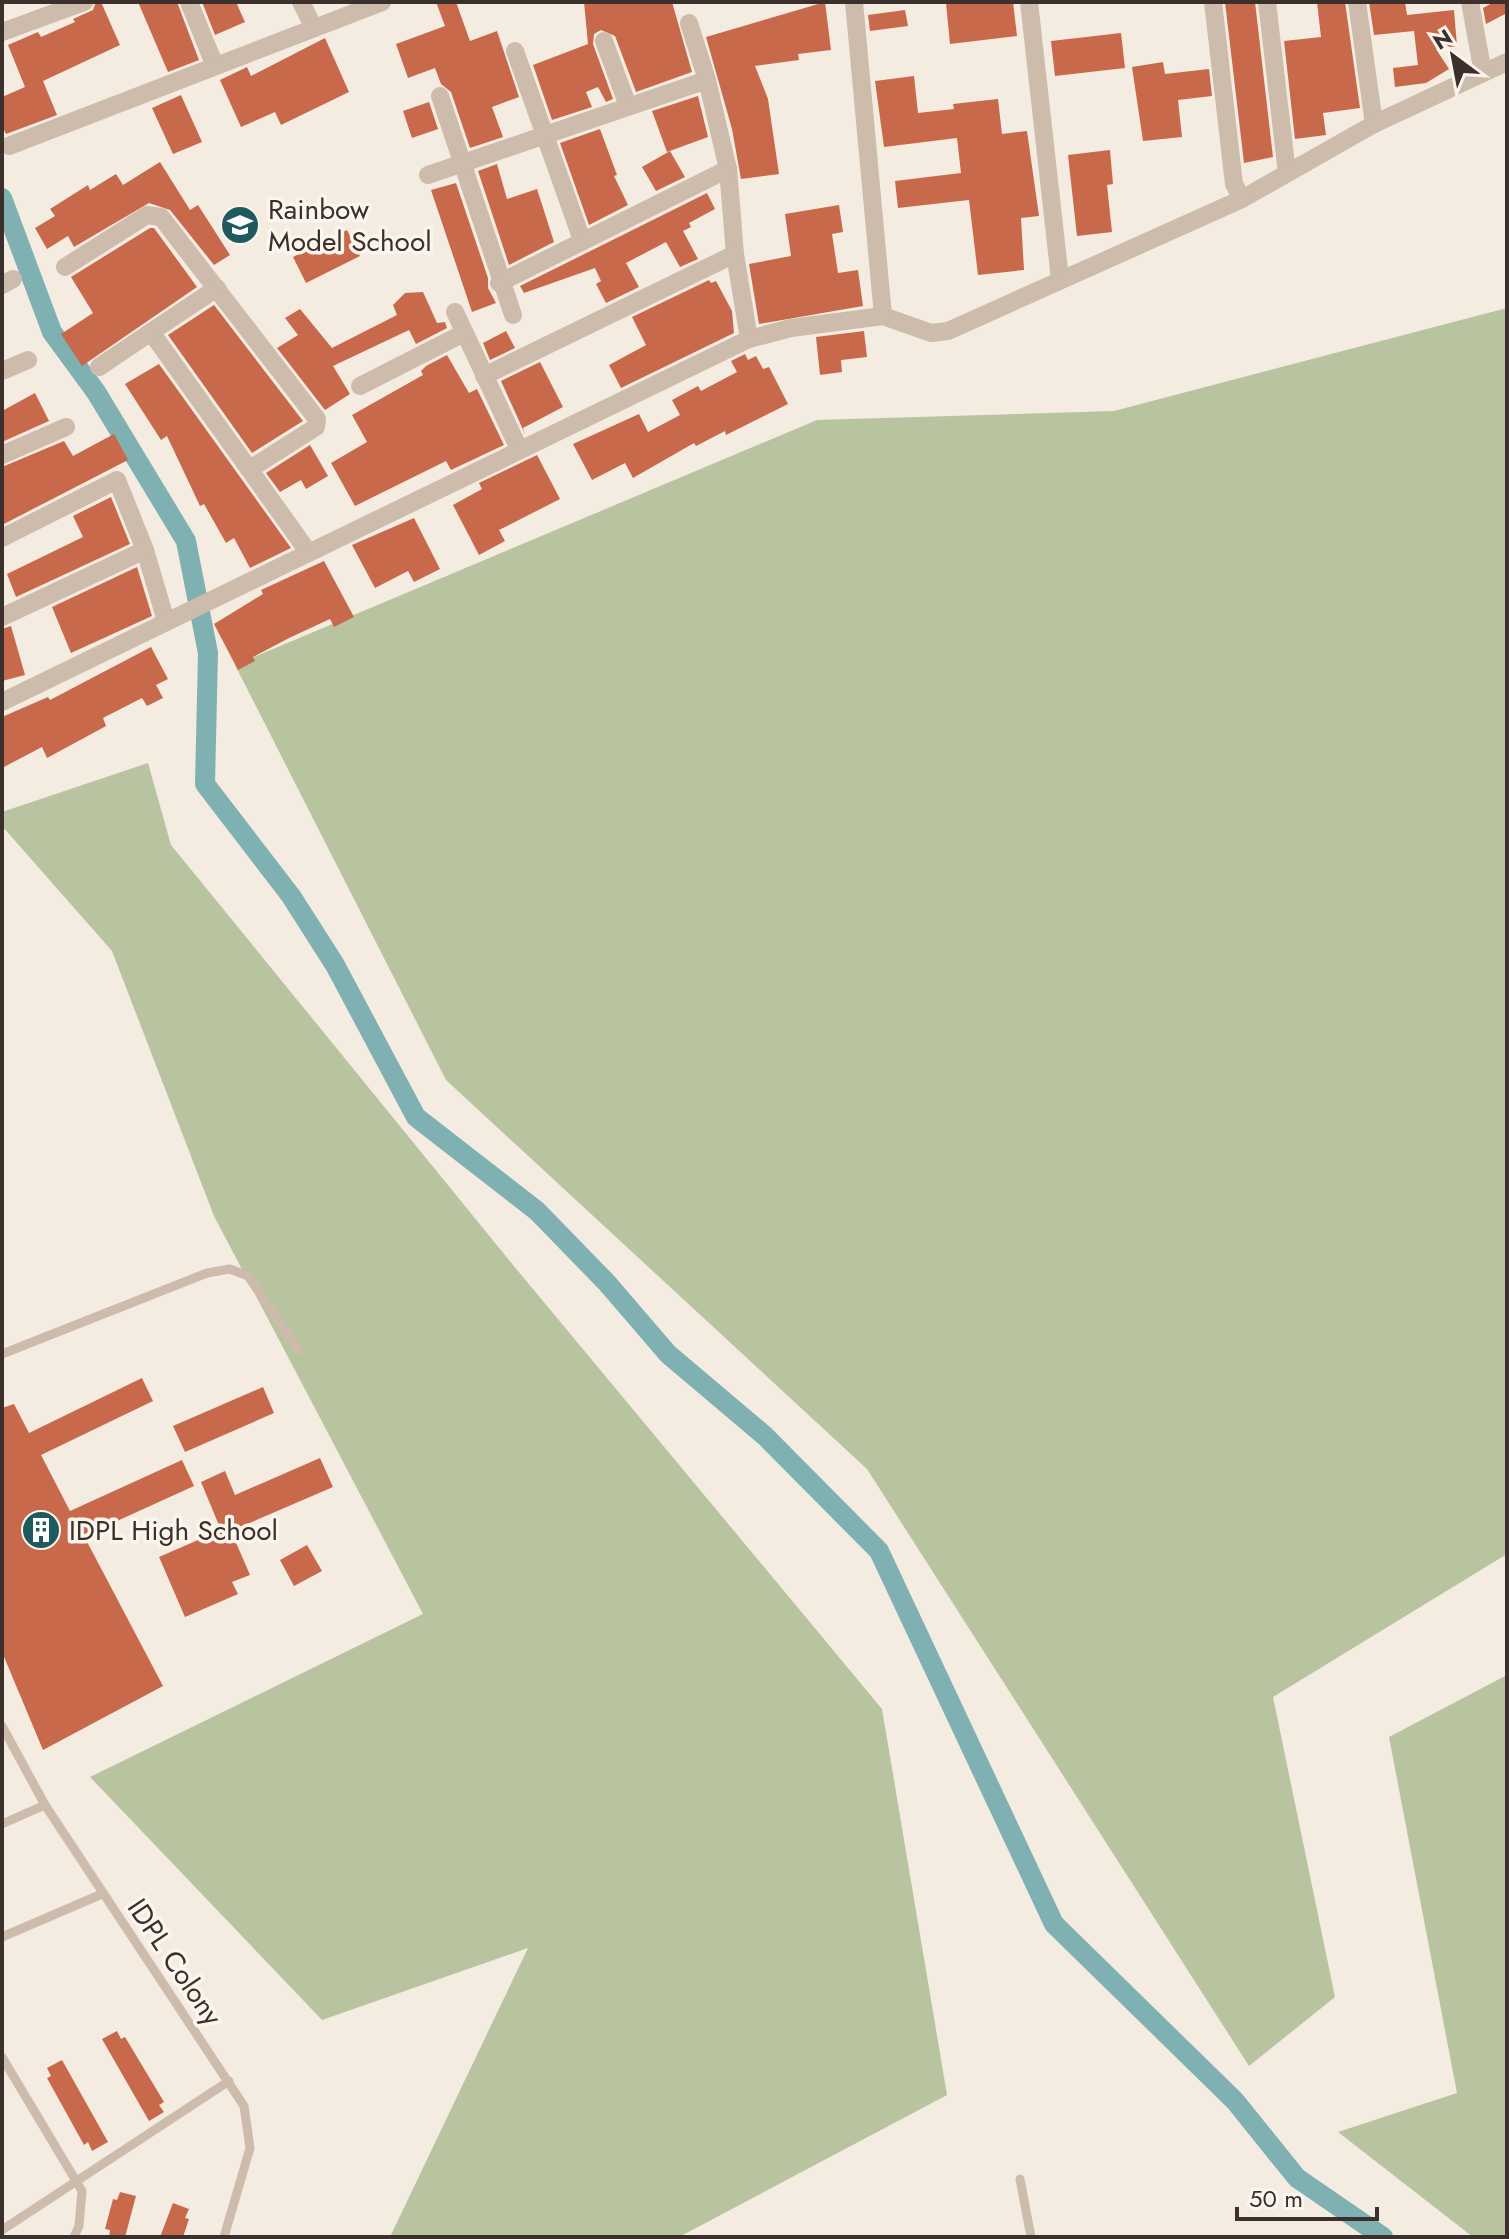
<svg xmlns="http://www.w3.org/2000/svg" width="1509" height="2239" viewBox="0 0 1509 2239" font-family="Jost,sans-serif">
	<rect width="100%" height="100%" fill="#f4ebe1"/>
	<g fill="#b8c4a0">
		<polygon points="1507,308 1507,1554 1273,1697 1335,1997 1249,2066 867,1469 446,1080 235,665 817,420 1114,411"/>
		<polygon points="148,763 171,845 518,1271 882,1709 947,2095 679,2237 390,2237 528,1948 322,2020 90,1777 423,1614 214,1216 112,951 2,826 2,812"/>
		<polygon points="1507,1675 1507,2237 1473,2237 1338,2132 1457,2093 1389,1737"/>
	</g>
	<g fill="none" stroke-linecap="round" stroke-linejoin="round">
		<polyline stroke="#7fb0b2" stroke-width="20" points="2,198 52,332 96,392 186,541 208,653 205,784 291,896 335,965 416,1117 537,1211 607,1283 668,1354 765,1436 879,1551 1054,1924 1235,2101 1297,2178 1383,2237"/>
	</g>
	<g fill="#c8694b">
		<polygon points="96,2 101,2 120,45 43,81 57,115 6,134 2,126 2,97 25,87 8,45 38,32 41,37 75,22 73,19 93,10"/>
		<polygon points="138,2 177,2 199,60 168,72"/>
		<polygon points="202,2 236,2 245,22 215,35"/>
		<polygon points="436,2 456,2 470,41 497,31 519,97 492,107 503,137 470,148 451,92 441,84 435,68 408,78 396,44 445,26"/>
		<polygon points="584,2 672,2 692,72 636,92 615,36 601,30 594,34 593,44 613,99 606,102 598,87 586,92 592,107 552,120 533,65 588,44"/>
		<polygon points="825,2 831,50 798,54 799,60 755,66 768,99 779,174 741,179 732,129 706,37"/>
		<polygon points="958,2 1013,2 1017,36 950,44 946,3"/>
		<polygon points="1225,2 1255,2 1273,157 1244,163"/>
		<polygon points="1317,2 1345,2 1360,108 1323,113 1326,135 1295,139 1284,41 1321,37"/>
		<polygon points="1369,2 1405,2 1407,15 1454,10 1457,46 1436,49 1449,69 1426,83 1395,87 1393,68 1418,65 1414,31 1374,35"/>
		<polygon points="1494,2 1507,2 1507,13 1486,24 1483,8"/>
		<polygon points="905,10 908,26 870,31 868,15"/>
		<polygon points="1121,33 1125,68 1055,76 1051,41"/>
		<polygon points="325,38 349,92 281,125 275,112 241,127 220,80 247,67 251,76"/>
		<polygon points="1163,62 1165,74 1209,69 1212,96 1178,100 1182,137 1143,141 1132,67"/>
		<polygon points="914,76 918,113 954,109 953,104 998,99 1002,134 1027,131 1039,216 1021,218 1024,270 978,275 969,200 898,208 895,181 961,173 957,138 884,147 875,81"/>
		<polygon points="181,95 202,142 173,154 152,108"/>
		<polygon points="698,96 708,137 667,152 652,111"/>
		<polygon points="429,102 438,129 412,138 403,111"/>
		<polygon points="600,129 617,175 614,176 628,205 589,225 560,143"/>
		<polygon points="1110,150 1113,184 1107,185 1112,232 1077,236 1068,155"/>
		<polygon points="670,151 685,177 656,191 642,167"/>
		<polygon points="160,162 190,210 198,205 230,255 214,265 170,210 149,203 74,247 68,236 47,249 35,228 55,216 50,209 88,185 90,190 116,174 123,185"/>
		<polygon points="497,164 507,199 537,189 554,242 509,265 478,171"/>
		<polygon points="456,183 488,278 488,288 496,303 472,312 431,190"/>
		<polygon points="707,193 715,209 689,223 691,227 683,231 698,259 680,267 666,242 626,263 639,287 606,303 596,284 601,281 595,268 524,293 520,286"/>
		<polygon points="839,205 843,232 832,234 838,273 858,270 863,306 759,324 749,264 791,256 785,214"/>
		<polygon points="150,228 154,228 197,287 82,366 61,334 93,313 71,277"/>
		<polygon points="347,230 360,256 306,283 293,257"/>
		<polygon points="709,280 711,283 716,281 732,311 734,333 621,388 609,365 646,345 632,317"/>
		<polygon points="423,292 437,323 445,322 447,328 416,344 409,330 333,366 350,394 325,410 277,348 298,335 285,318 300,309 332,348 397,315 393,305 405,293"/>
		<polygon points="214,305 303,421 252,453 168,335"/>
		<polygon points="506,331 515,348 490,360 483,343"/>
		<polygon points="864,331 867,357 841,360 842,372 820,375 816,337"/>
		<polygon points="745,354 748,360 756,356 763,369 769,367 788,404 726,435 725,431 696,446 694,443 633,478 625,463 592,480 573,444 639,414 648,432 680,415 672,400 698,386 701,391 737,372 731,361"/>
		<polygon points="447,355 469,393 477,389 504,445 451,470 446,461 355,506 331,463 367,442 352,415 423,375 421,371 426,366"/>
		<polygon points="540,362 563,407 523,428 525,434 501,381"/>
		<polygon points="159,364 291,548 250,568 234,538 226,543 204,504 200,506 167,436 161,440 125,384"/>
		<polygon points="35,393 49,421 2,442 2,411"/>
		<polygon points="114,434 128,460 2,525 2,467 64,441 73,456"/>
		<polygon points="310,445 328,476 306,489 301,480 280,492 266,473"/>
		<polygon points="537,455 560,499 499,530 505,541 479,555 453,505 482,489 479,483"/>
		<polygon points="111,497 130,544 16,597 7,574 83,537 73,516"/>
		<polygon points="414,518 440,569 414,582 408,571 375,588 352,545"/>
		<polygon points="324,561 354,617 334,627 330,619 289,638 253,657 255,661 238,670 214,624 263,594 261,590"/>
		<polygon points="137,567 152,616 71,653 52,607"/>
		<polygon points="11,626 25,675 2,681 2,629"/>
		<polygon points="151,647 168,679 156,685 163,698 147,706 142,698 103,718 106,726 47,758 42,747 2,768 2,717 48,697 50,700"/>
		<polygon points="142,1378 153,1401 41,1455 70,1511 182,1460 194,1486 84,1536 163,1686 43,1750 2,1652 2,1408 14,1404 29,1433"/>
		<polygon points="263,1387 274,1413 185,1452 173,1426"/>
		<polygon points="320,1458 333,1487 231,1531 250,1575 232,1582 238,1594 185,1617 159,1557 221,1530 201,1482 225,1471 235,1495"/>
		<polygon points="307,1545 322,1571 294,1586 280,1560"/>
		<polygon points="117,2031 121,2039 125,2037 164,2102 159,2105 164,2112 149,2121 102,2039"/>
		<polygon points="62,2060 108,2142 92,2151 88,2142 84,2145 47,2078 51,2076 47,2068"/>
		<polygon points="120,2192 136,2196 125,2237 109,2237 110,2230 105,2229 113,2199 117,2200"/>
		<polygon points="173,2203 189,2209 185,2218 189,2219 183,2237 160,2237"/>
	</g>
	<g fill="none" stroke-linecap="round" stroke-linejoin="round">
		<g stroke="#cdbbac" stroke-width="9">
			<polyline points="2,1354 207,1273 230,1269 248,1276 299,1351"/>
			<polyline points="2,1726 45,1805 244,2106 250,2148 224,2237"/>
			<polyline points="2,1824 45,1805"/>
			<polyline points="2,1937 102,1894"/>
			<polyline points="2,2057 82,2191 79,2226 74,2237"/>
			<polyline points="1020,2179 1031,2237"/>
			<polyline points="2,2230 229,2081"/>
		</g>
		<g stroke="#cdbbac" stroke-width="18">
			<polyline points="189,2 215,66"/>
			<polyline points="301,2 314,28"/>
			<polyline points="1029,2 1060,279"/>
			<polyline points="1267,2 1287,173"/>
			<polyline points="1357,2 1374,124"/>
			<polyline points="689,23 707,80"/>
			<polyline points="2,32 84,2"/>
			<polyline points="604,41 628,106"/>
			<polyline points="515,51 582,240"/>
			<polyline points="1483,73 1507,62"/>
			<polyline points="440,96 513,315"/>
			<polyline points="9,146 382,2"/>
			<polyline points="428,175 707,80 728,169 735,254 749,339"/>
			<polyline points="1242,199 1374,124 1483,73 1470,2"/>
			<polyline points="65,267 147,215 161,217 317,419 316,427 250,469"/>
			<polyline points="499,283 728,169"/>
			<polyline points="2,285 13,279"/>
			<polyline points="217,288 151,332 309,553"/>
			<polyline points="455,312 519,449"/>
			<polyline points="883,316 931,333 948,331 1242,199 1234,184 1213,2"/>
			<polyline points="99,367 151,332"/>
			<polyline points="2,371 28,360"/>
			<polyline points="484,376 735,254"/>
			<polyline points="360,386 464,333"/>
			<polyline points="2,455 66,427"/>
			<polyline points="2,538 117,480 145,550 166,621"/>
			<polyline points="2,617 145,550"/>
			<polyline points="2,702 749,339 791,328 883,316 854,2"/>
		</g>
	</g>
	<defs>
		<g id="school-disc" transform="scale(2)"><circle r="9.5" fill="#1f5a5e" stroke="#fbf5ee"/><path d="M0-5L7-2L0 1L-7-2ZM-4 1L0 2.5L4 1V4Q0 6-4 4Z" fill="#fff"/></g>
		<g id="building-disc" transform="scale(2)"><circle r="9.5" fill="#1f5a5e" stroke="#fbf5ee"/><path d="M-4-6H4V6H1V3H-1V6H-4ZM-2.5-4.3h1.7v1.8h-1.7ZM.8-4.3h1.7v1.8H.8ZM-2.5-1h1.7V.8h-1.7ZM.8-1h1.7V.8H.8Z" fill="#fff"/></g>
	</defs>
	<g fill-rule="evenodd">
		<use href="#school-disc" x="240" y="225"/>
		<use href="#building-disc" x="41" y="1530"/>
	</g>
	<g text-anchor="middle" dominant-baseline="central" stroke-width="7" stroke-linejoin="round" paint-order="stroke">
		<g font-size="28" fill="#3b302b" stroke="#fbf5ee" text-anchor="start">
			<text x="268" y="209">Rainbow<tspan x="268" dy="32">Model School</tspan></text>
			<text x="69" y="1530">IDPL High School</text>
		</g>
		<g font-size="28" fill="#3b302b" stroke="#fbf5ee">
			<text transform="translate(175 1962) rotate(56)">IDPL Colony</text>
		</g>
	</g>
	<rect width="1509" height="2239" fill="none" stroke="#3b302b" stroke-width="8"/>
	<g transform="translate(1453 56) rotate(328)" stroke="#fbf5ee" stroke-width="6" paint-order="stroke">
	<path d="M0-6L14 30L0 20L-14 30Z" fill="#3b302b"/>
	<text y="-12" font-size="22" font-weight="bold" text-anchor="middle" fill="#3b302b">N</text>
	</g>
	<path d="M1237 2207v12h140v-12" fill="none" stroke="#3b302b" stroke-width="4"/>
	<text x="1249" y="2207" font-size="24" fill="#3b302b" stroke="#fbf5ee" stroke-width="6" paint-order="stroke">50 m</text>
</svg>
